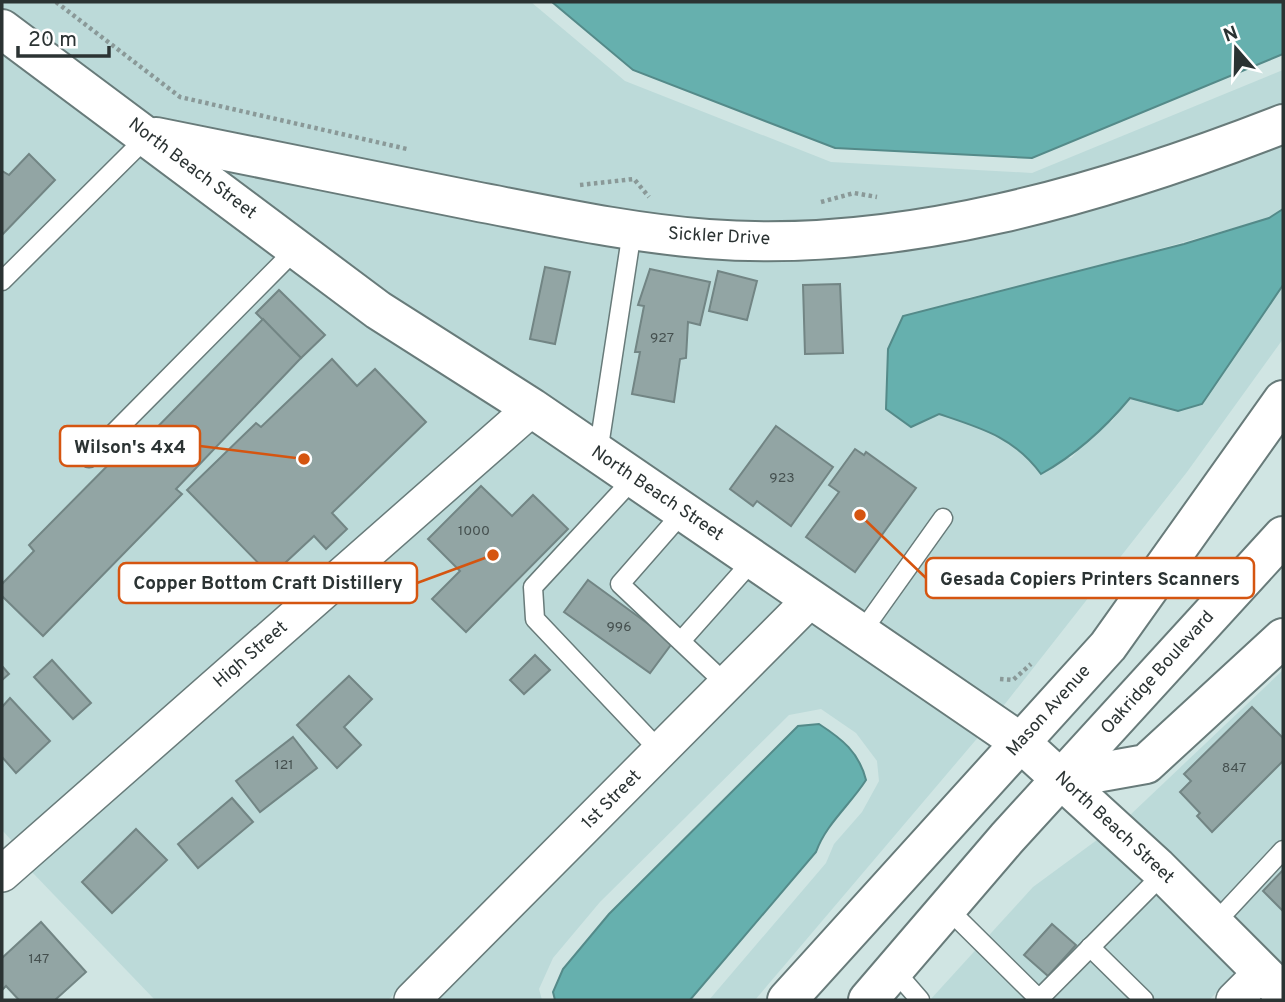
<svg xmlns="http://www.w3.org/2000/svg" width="1285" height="1002" viewBox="0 0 1285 1002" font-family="Overpass,sans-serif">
	<rect width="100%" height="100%" fill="#d0e5e3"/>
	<g fill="#bcdad9">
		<polygon points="2,2 531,2 625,81 831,162 1032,173 1283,70 1283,105 1221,129 1080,174 933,210 827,222 710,222 613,210 153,119 2,9"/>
		<polygon points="2,49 504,410 12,841 2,830"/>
		<polygon points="1283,143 1283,209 1269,218 1042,282 967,298 939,414 985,429 1026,452 1071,458 1098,429 1112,421 1130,398 1178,411 1202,404 1283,285 1283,339 1187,472 1001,709 821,586 812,575 808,577 542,395 534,384 530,387 386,295 215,166 712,257"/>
		<polygon points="535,430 785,601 388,1000 155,1000 31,871"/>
		<polygon points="814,621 980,735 755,1000 709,1000 826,863 834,844 862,812 879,781 877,761 856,733 821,709 789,715 600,902 553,958 539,989 542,1000 437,1000"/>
		<polygon points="1283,670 1283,970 1128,817"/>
		<polygon points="1101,837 1238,971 1209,1000 930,1000 1033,887"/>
	</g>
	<g fill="#66b0ae" stroke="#548a89" stroke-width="2">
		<polygon points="552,2 1283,2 1283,54 1032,158 835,148 633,70"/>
		<path d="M 1283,209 L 1283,285 L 1202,404 L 1178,411 L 1130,398 C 1106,427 1075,455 1041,474 C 1014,437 981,428 939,414 L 911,427 L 886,409 L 888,349 L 903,316 L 1184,244 L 1269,218 Z"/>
		<path d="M 819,724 C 842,739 859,752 866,780 C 850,805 826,824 816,852 L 690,1000 L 555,1000 L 553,992 L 563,969 L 609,914 L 798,726 Z"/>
	</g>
	<g fill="#92a5a4" stroke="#728584" stroke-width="2">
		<polygon points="29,154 55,180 2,235 2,171 9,175"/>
		<polygon points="545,267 570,272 555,344 530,339"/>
		<polygon points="650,269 710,282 700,325 688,322 686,358 680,359 674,402 632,394 640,352 635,352 644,306 638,305"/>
		<polygon points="718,271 757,281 747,320 709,311"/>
		<polygon points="840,284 843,353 805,354 803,285"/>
		<polygon points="279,290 325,335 301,358 256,313"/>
		<polygon points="263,319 301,358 176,489 182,494 43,636 2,596 2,584 34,551 29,545 128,445 134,451"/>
		<polygon points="332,359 357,386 375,369 426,422 332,513 347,529 326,549 314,536 271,576 187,490 256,423 261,427"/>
		<polygon points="776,426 833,467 791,526 757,501 753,506 730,489"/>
		<polygon points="855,449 864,455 866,452 916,488 855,572 806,537 839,492 829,485"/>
		<polygon points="481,486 512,516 533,495 568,529 466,632 432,599 460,571 428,539"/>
		<polygon points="588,580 673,642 650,673 564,612"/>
		<polygon points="535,655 550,670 524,694 510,680"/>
		<polygon points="52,660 91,703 73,719 34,677"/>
		<polygon points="2,666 9,674 2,680"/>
		<polygon points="349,676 372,699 344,727 361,745 337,768 297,725"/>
		<polygon points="10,698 50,741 16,773 2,757 2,707"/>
		<polygon points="1252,707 1283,738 1283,761 1212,832 1197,816 1200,813 1180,792 1191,781 1184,774"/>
		<polygon points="293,737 317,768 260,812 236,781"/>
		<polygon points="232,798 253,822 198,868 178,844"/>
		<polygon points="136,829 167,860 112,913 82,882"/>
		<polygon points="1283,870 1283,911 1263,891"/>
		<polygon points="41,922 86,972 55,1000 19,1000 6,986 2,990 2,958"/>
		<polygon points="1052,924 1076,945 1048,976 1024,955"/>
	</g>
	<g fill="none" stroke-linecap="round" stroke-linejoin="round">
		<g stroke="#687b7a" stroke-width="21">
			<g id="service">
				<polyline points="2,281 148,136"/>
				<polyline points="598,453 632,231"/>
				<polyline points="89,458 297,248"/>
				<polyline points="634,478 533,587 535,619 660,751"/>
				<polyline points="683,512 620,584 727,685"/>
				<polyline points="861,633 943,518"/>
				<polyline points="681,641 754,559"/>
				<polyline points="947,908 1039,999 1164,873"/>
				<polyline points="1214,924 1283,850"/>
				<polyline points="1090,947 1144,1000"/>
				<polyline points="894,970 920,1000"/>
			</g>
		</g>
		<g stroke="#687b7a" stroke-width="38">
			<g id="minor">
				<polyline points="2,874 532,408"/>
				<polyline points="412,1000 811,599"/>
				<polyline points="1234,1000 1262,972"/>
			</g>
		</g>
		<g stroke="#687b7a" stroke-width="42">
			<g id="tertiary">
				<polyline points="2,29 378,310 532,408 1020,742 1157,867 1283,993"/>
				<path d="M 156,137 C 262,158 368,180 474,201 C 552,216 629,233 708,239 C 901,254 1106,193 1283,124"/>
				<polyline points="1062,779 1146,764 1283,638"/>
			</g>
		</g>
		<g stroke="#687b7a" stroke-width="42">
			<g id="secondary">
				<polyline points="787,1000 1108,646 1283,400"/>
				<polyline points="868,1000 1007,838 1283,536"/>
			</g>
		</g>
		<g stroke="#8a9998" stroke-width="4.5" stroke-dasharray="3.5 3.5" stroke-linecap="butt">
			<polyline points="56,2 180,97 407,149"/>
			<polyline points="580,185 634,179 649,197"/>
			<polyline points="821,202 854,193 877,197"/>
			<polyline points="1000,679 1013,680 1031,664"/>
		</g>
		<use href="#service" stroke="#fff" stroke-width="18"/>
		<use href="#minor" stroke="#fff" stroke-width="35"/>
		<use href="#tertiary" stroke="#fff" stroke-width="38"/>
		<use href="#secondary" stroke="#fff" stroke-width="38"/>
	</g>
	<g text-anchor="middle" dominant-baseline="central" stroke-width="5" stroke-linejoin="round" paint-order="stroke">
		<g font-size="14" fill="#45504f">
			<text x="662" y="338">927</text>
			<text x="782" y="478">923</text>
			<text x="474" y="531">1000</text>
			<text x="619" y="627">996</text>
			<text x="284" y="765">121</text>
			<text x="1234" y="768">847</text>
			<text x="39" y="959">147</text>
		</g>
		<g font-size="18" fill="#2b3333" stroke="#fff">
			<text transform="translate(192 169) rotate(37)">North Beach Street</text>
			<text transform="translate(719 237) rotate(3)">Sickler Drive</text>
			<text transform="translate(657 494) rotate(34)">North Beach Street</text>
			<text transform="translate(251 655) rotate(-41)">High Street</text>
			<text transform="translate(1158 673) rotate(-48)">Oakridge Boulevard</text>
			<text transform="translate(1049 711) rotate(-48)">Mason Avenue</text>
			<text transform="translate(612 800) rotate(-45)">1st Street</text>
			<text transform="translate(1114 828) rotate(43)">North Beach Street</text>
		</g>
	</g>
	<path fill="none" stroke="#d55510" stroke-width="2.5" d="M304 459L200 446M860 515L926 578M493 555L417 583"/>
	<g fill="#d55510" stroke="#fff" stroke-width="2.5">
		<circle cx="304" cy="459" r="7"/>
		<circle cx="860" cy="515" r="7"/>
		<circle cx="493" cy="555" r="7"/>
	</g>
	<g fill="#fff" stroke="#d55510" stroke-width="2.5">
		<rect x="60" y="426" width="140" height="40" rx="7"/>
		<rect x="926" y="558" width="328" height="40" rx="7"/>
		<rect x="119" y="563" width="298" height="40" rx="7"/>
	</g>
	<g font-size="19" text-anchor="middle" font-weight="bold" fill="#2b3333">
		<text x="130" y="453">Wilson's 4x4</text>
		<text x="1090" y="585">Gesada Copiers Printers Scanners</text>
		<text x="268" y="589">Copper Bottom Craft Distillery</text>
	</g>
	<rect width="1285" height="1002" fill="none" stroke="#2b3333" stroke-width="7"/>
	<g transform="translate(1236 49) rotate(340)" stroke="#ffffff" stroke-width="5" paint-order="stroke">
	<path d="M0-5L12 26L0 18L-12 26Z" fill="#2b3333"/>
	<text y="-10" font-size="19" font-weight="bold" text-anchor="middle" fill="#2b3333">N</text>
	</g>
	<path d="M18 46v10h91v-10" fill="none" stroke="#2b3333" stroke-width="3.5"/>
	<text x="28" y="46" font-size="21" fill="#2b3333" stroke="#ffffff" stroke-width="5" paint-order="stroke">20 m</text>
</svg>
